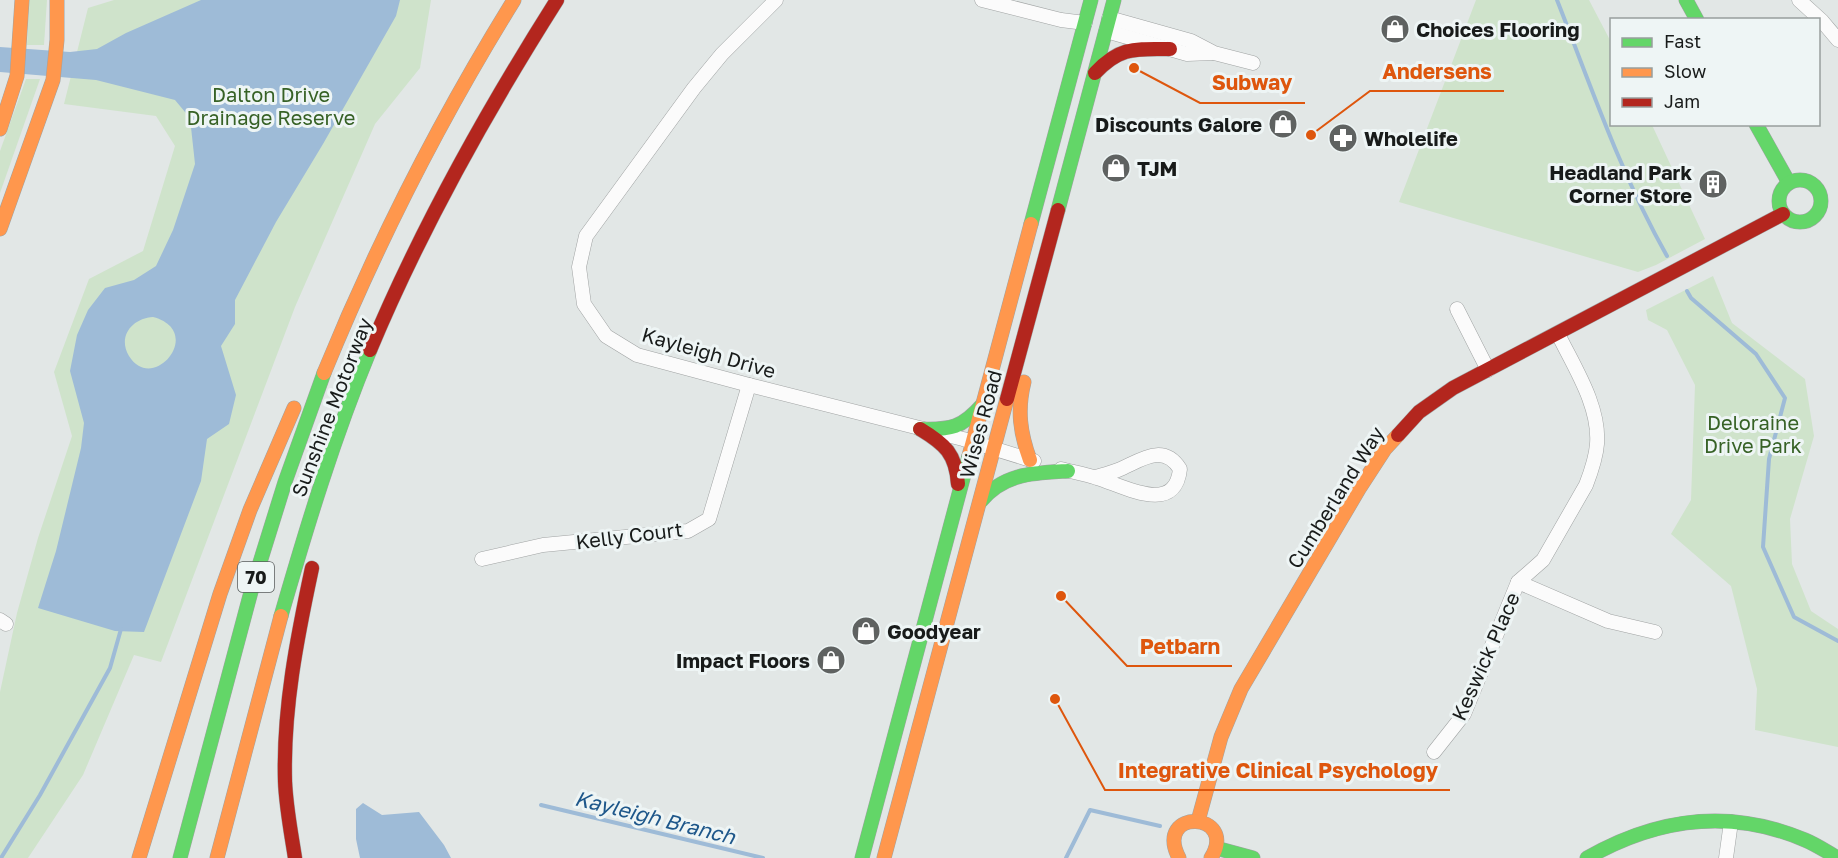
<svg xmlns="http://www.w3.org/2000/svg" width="1838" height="858" viewBox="0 0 1838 858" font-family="'Golos Text',sans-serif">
	<rect width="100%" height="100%" fill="#e2e7e6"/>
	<g fill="#cfe3cb">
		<polygon points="29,0 47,0 44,45 27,45"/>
		<polygon points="114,0 431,0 420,68 375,124 295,307 161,662 134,655 83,775 28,858 0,858 0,692 17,613 38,538 72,436 54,372 89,279 143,251 175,146 156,116 64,104 88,8"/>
		<polygon points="1476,0 1589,0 1611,42 1612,124 1652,125 1705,239 1656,265 1638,272 1399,202"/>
		<polygon points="26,79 40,79 0,193 0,151"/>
		<polygon points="1713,276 1732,323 1805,379 1814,436 1790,519 1792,564 1811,611 1838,629 1838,747 1755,730 1757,689 1731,586 1671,534 1691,500 1695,385 1667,330 1648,320 1646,310"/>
	</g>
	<g fill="#9ebbd7" fill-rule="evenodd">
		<path d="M 201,0 L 400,0 L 396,16 L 323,144 L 276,222 L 235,300 L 235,324 L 221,346 L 236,395 L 229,424 L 207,439 L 201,481 L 144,632 L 115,631 L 38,608 L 56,551 L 81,448 L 84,423 L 70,371 L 77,335 L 88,310 L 105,288 L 134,280 L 156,266 L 173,230 L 195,164 L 190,118 L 175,100 L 96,80 L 0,72 L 0,47 L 70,52 L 97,49 L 126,33 ZM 153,317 C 206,331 153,395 129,356 C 117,336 133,318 153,317 Z"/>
		<polygon points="363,803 382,815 419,812 444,845 451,858 360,858 356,839 356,809"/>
	</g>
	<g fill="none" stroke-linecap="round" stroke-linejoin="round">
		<g stroke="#9ebbd7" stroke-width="4">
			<path d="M 1557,0 C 1591,86 1621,175 1667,256"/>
			<polyline points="1687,291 1691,298 1756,354 1785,398 1769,459 1763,547 1794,617 1838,641"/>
			<polyline points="541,805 763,858"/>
			<polyline points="1,858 40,795 110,668 121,629"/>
			<polyline points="1066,858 1090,810 1160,826"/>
		</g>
		<g stroke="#a0a3a3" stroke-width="15">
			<g id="street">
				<polyline points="776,0 722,54 694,88 586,236 579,267 584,304 606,336 637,355 749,385 963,439 1034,461"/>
				<polyline points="982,0 1061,20 1085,23"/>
				<polyline points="1799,0 1822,21 1838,40"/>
				<polyline points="1109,18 1191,41 1214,53 1253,63"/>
				<polyline points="1106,31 1187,54 1212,53"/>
				<polyline points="1457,309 1488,370"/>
				<path d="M 1061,469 C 1073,472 1085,474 1097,478 C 1124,486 1175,516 1180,469 C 1163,442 1140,461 1118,470 C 1111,473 1102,475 1095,477"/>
				<polyline points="482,559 543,545 688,531 709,519 749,385"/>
				<polyline points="1518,582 1608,621 1655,632"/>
				<polyline points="0,620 6,624"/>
				<path d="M 1434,752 L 1464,714 L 1518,582 L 1543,560 L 1586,485 C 1591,472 1596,458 1597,444 C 1600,406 1574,367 1558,334"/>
				<polyline points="1726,858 1731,822"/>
			</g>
		</g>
		<g stroke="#a0a3a3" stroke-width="15">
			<g id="fast">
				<polyline points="1686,0 1697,20"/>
				<polyline points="1756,124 1789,183"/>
				<circle cx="1800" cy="201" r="21"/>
				<polyline points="1058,210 1114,0"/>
				<polyline points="1031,224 1091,0"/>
				<path d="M 920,429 C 951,430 962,428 983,404"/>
				<path d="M 981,501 C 1004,473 1034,473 1068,471"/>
				<path d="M 281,616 C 307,526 334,437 370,350"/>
				<polyline points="1216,848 1253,858"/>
				<polyline points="180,858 252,588 285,482 324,373"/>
				<polyline points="862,858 969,456"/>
				<path d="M 1587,858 C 1657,818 1730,808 1805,840 C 1817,845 1827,852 1838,858"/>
			</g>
		</g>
		<g stroke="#a0a3a3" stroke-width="15">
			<g id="slow">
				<polyline points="0,129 17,76 22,0"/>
				<polyline points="0,229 53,80 57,40 57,0"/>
				<path d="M 324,373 C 378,241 439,121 514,0"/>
				<path d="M 1024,382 C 1017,410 1020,433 1030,460"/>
				<polyline points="969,456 1031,224"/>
				<polyline points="1198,821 1221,737 1241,689 1359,489 1385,449 1398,435"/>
				<polyline points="139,858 220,594 250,510 294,408"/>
				<polyline points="217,858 281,616"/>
				<polyline points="884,858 1007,399"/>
				<path d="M 1179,858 C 1153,807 1239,812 1211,858"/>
			</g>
		</g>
		<g stroke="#a0a3a3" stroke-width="15">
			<g id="jam">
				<path d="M 1095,73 C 1120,46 1136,49 1170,49"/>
				<path d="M 370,350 C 421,228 486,112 557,0"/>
				<polyline points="1007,399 1058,210"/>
				<path d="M 920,429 C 945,444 956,454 958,484"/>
				<polyline points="1398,435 1419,412 1453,388 1783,214"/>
				<path d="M 295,858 C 291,832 286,807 285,781 C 283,709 297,638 312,568"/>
			</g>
		</g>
		<use href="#street" stroke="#fbfbfb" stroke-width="14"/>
		<use href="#fast" stroke="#63d668" stroke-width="14"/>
		<use href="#slow" stroke="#ff974d" stroke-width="14"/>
		<use href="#jam" stroke="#b3261e" stroke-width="14"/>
	</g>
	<defs>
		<g id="shop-disc" transform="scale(1.5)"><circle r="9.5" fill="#5f6261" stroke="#eef5f5"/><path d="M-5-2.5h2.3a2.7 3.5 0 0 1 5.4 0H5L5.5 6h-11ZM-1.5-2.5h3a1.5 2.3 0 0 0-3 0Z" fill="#fff"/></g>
		<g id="pharmacy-disc" transform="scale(1.5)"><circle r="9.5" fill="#5f6261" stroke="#eef5f5"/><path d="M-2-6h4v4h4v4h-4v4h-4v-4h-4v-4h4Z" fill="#fff"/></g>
		<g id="building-disc" transform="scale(1.5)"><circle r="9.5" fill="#5f6261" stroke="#eef5f5"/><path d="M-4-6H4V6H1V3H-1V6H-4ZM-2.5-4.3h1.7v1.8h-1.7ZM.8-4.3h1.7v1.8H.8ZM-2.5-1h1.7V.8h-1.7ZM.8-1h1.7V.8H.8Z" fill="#fff"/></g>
	</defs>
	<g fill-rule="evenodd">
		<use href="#shop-disc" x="1395" y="29"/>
		<use href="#shop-disc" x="1283" y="124"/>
		<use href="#pharmacy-disc" x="1343" y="138"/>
		<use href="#shop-disc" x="1116" y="168"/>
		<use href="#building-disc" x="1713" y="184"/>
		<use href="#shop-disc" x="866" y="631"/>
		<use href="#shop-disc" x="831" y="660"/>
	</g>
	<g text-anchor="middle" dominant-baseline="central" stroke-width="6" stroke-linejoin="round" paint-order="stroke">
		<rect fill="#eef5f5" stroke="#585c5c" stroke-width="1.5" x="238" y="562" width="36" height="30" rx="4.5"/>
		<g font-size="18" font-weight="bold" fill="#181b1a">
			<text x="256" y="577">70</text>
		</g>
		<g font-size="20" font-weight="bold" fill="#181b1a" stroke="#eef5f5" text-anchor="start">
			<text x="1416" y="29">Choices Flooring</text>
			<text x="1262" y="124" text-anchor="end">Discounts Galore</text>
			<text x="1364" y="138">Wholelife</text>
			<text x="1137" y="168">TJM</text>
			<text x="1692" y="172" text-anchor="end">Headland Park<tspan x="1692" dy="23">Corner Store</tspan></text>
			<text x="887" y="631">Goodyear</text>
			<text x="810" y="660" text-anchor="end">Impact Floors</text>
		</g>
		<g font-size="20" fill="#376226" stroke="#eef5f5">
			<text x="271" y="94">Dalton Drive<tspan x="271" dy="23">Drainage Reserve</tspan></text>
			<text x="1753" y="422">Deloraine<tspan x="1753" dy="23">Drive Park</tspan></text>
		</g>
		<g font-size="20" fill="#181b1a" stroke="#eef5f5">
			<text transform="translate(709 352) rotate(16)">Kayleigh Drive</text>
			<text transform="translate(331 407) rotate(-69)">Sunshine Motorway</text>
			<text transform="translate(980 424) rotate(-75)">Wises Road</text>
			<text transform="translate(1335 497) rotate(-58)">Cumberland Way</text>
			<text transform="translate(629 535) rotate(-7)">Kelly Court</text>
			<text transform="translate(1485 656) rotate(-66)">Keswick Place</text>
		</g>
		<g font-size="21" font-style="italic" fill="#1e578a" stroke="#eef5f5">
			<text transform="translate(655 817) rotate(14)">Kayleigh Branch</text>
		</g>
	</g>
	<path fill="none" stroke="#de560d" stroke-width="2" d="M1311 135L1370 91H1504M1134 68L1200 103H1305M1061 596L1127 666H1232M1055 699L1105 790H1450"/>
	<g fill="#de560d" stroke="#eef5f5" stroke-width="2">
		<circle cx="1311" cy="135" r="6"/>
		<circle cx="1134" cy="68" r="6"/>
		<circle cx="1061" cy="596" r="6"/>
		<circle cx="1055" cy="699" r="6"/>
	</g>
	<g font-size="21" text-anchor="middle" font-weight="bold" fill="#de560d" stroke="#eef5f5" stroke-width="6" stroke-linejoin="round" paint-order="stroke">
		<text x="1437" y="79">Andersens</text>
		<text x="1252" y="90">Subway</text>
		<text x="1180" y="654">Petbarn</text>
		<text x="1278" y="778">Integrative Clinical Psychology</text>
	</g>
	<rect x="1610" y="18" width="210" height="108" fill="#eef5f5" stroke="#989e9d" stroke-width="1.5"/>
	<rect x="1622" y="38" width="30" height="9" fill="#63d668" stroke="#989e9d" stroke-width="1.5"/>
	<text x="1664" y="48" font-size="18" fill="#181b1a">Fast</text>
	<rect x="1622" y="68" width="30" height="9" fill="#ff974d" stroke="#989e9d" stroke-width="1.5"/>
	<text x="1664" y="78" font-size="18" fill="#181b1a">Slow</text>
	<rect x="1622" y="98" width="30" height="9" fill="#b3261e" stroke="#989e9d" stroke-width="1.5"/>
	<text x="1664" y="108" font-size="18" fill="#181b1a">Jam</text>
</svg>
